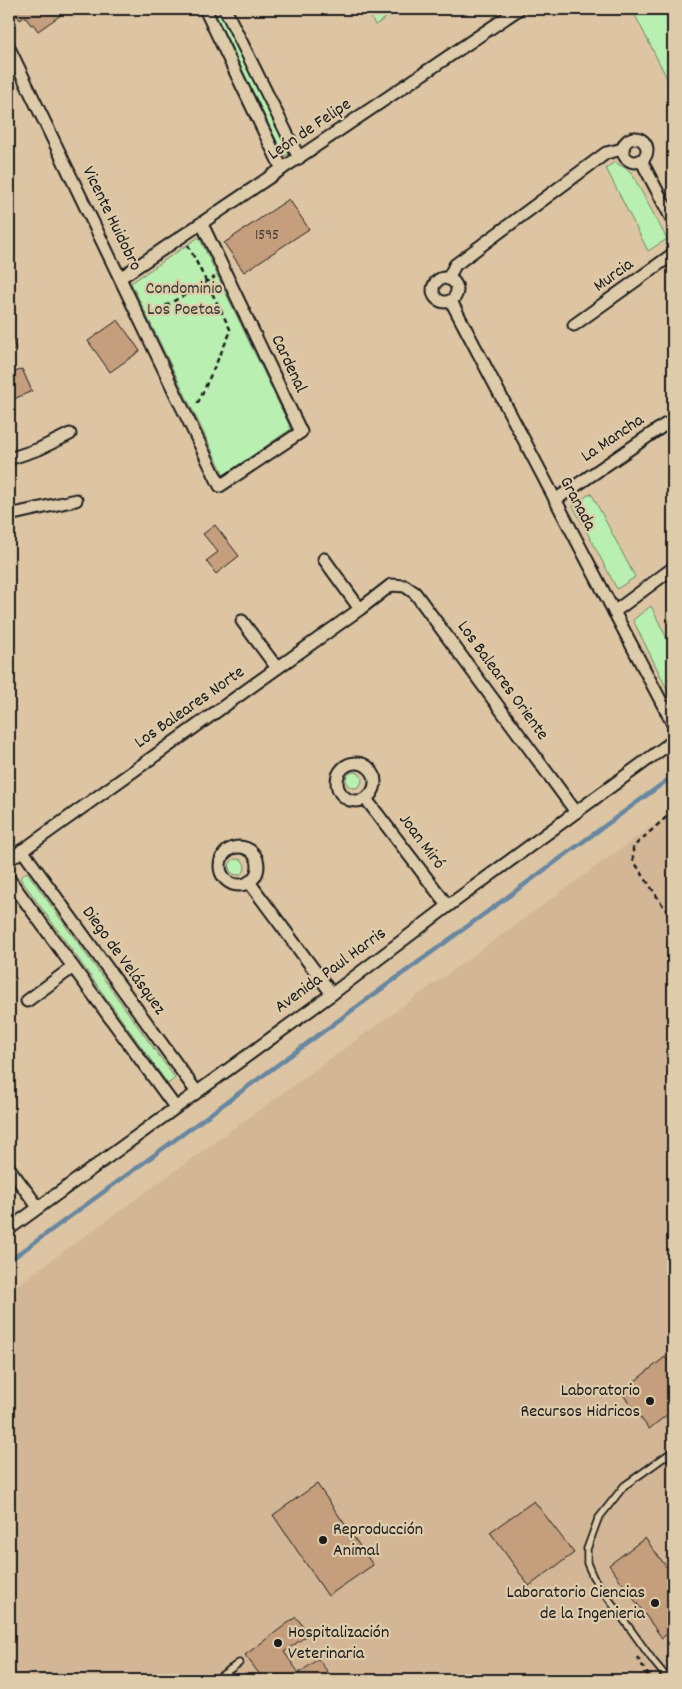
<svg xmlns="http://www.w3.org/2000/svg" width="682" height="1689" viewBox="0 0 682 1689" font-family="Dekko,sans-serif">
	<rect width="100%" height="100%" fill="#ddc5a3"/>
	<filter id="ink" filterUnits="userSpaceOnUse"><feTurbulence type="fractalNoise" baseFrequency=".02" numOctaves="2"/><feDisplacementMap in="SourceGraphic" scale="10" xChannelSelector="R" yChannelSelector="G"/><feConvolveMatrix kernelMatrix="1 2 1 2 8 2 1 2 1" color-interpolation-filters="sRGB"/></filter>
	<g filter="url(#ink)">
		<polygon fill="#d2b696" points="673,811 673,1680 9,1680 9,1291"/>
		<g fill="#b9efb1" stroke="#6a8666">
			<polygon points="367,9 400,9 375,25"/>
			<polygon points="632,9 673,9 673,90"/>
			<polygon points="222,13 290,153 284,156 216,15"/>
			<polygon points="615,162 631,172 667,239 648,251 606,168"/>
			<polygon points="199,237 291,429 224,475 131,283"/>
			<polygon points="591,493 635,577 617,589 573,506"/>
			<polygon points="651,606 673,651 673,701 633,620"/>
			<circle cx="354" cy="780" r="8"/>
			<circle cx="237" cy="867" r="8"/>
			<polygon points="27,872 175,1078 168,1084 20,878"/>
		</g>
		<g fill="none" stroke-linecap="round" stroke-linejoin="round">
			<polyline stroke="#6887a1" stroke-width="4.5" points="9,1261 673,776"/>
		</g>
		<g fill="#c49e7d" stroke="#1c1c1c">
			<polygon points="12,9 56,9 61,15 38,31 33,24 31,25 25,17 20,20"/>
			<polygon points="289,199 309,229 244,272 224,243"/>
			<polygon points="118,320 140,351 110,372 88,341"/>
			<polygon points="9,331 16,349 9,352"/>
			<polygon points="22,369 32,391 14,399 9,387 9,375"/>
			<polygon points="215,525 239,556 216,574 206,561 218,552 203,534"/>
			<polygon points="665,1357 673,1367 673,1410 649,1429 621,1392"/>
			<polygon points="317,1484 373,1565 328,1596 273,1515"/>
			<polygon points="534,1501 574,1553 529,1586 490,1532"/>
			<polygon points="645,1538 673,1576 673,1629 662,1638 609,1565"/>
			<polygon points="296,1617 309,1634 284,1652 299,1673 318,1659 334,1680 264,1680 245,1655"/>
		</g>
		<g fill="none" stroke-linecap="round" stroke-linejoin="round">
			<g stroke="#1c1c1c" stroke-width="9">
				<g id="service">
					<polyline points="215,1680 239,1663"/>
					<polyline points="669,1680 654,1662 593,1577 587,1563 587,1549 598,1519 624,1486 673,1451"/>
				</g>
			</g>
			<g stroke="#1c1c1c" stroke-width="15">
				<g id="minor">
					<polyline points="205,9 282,169"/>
					<polyline points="225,9 299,158"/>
					<polyline points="9,48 220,486 301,432 202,224"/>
					<circle cx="635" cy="150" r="12"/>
					<polyline points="641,160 673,221"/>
					<polyline points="120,278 519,9"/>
					<circle cx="445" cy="290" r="12"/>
					<polyline points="448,279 455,265 606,153 623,149"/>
					<polyline points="451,301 673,724"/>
					<polyline points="574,325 673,254"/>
					<polyline points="9,459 39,449 70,434"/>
					<polyline points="555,500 666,424"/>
					<polyline points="9,515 76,500"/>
					<polyline points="324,559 360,609"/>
					<polyline points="614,612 673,568"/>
					<polyline points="242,621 277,668"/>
					<circle cx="356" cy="782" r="19"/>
					<polyline points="366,799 448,906"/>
					<circle cx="239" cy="866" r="19"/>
					<polyline points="22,850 196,1091"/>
					<polyline points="9,860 360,609 391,585 405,586 415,593 576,812"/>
					<polyline points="9,879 175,1107"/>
					<polyline points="249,882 332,994"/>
					<polyline points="27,1001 73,967"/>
					<polyline points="9,1168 38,1207"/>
					<polyline points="9,1229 332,994 448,906 673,741"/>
				</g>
			</g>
			<g stroke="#1c1c1c" stroke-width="2.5" stroke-dasharray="5 4" stroke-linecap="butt">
				<polyline points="188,245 231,331 196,407"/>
				<polyline points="150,315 215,277"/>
				<polyline points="673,811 633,847 633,860 673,921"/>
				<polyline points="637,1657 648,1675"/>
			</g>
			<use href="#service" stroke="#decbaa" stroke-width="5.5"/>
			<use href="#minor" stroke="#decbaa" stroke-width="11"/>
		</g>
	</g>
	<g fill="#1c1c1c" stroke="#decbaa" stroke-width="2">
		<circle cx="650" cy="1401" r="5"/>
		<circle cx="323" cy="1540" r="5"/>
		<circle cx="655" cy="1603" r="5"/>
		<circle cx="278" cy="1643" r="5"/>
	</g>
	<g text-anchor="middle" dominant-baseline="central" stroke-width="4.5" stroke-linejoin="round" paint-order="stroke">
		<g font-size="15" fill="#463c34">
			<text x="267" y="236">1595</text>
		</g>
		<g font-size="18" fill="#1c1c1c" stroke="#decbaa">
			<text transform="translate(310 130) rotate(-34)">León de Felipe</text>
			<text transform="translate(111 219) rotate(64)">Vicente Huidobro</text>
			<text transform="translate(614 276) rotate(-36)">Murcia</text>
			<text transform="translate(288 364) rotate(65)">Cardenal</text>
			<text transform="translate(613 439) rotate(-34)">La Mancha</text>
			<text transform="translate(577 504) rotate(62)">Granada</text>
			<text transform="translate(502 681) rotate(54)">Los Baleares Oriente</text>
			<text transform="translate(190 708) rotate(-35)">Los Baleares Norte</text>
			<text transform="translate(421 842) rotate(53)">Joan Miró</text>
			<text transform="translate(123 961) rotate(54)">Diego de Velásquez</text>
			<text transform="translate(331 971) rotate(-36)">Avenida Paul Harris</text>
		</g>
		<g font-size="18" fill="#343c32" stroke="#decbaa">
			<text x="184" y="289">Condominio<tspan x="184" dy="21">Los Poetas</tspan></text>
		</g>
		<g font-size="18" fill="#1c1c1c" stroke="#decbaa" text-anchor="end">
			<text x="640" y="1391">Laboratorio<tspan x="640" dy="21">Recursos Hidricos</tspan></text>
			<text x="333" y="1530" text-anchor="start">Reproducción<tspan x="333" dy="21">Animal</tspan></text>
			<text x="645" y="1593">Laboratorio Ciencias<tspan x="645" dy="21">de la Ingenieria</tspan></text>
			<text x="288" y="1633" text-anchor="start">Hospitalización<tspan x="288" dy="21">Veterinaria</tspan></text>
		</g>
	</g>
	<rect width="682" height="1689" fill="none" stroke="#decbaa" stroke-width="30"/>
	<rect x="15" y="15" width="652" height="1659" fill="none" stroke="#1c1c1c" stroke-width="2" filter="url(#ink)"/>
</svg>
